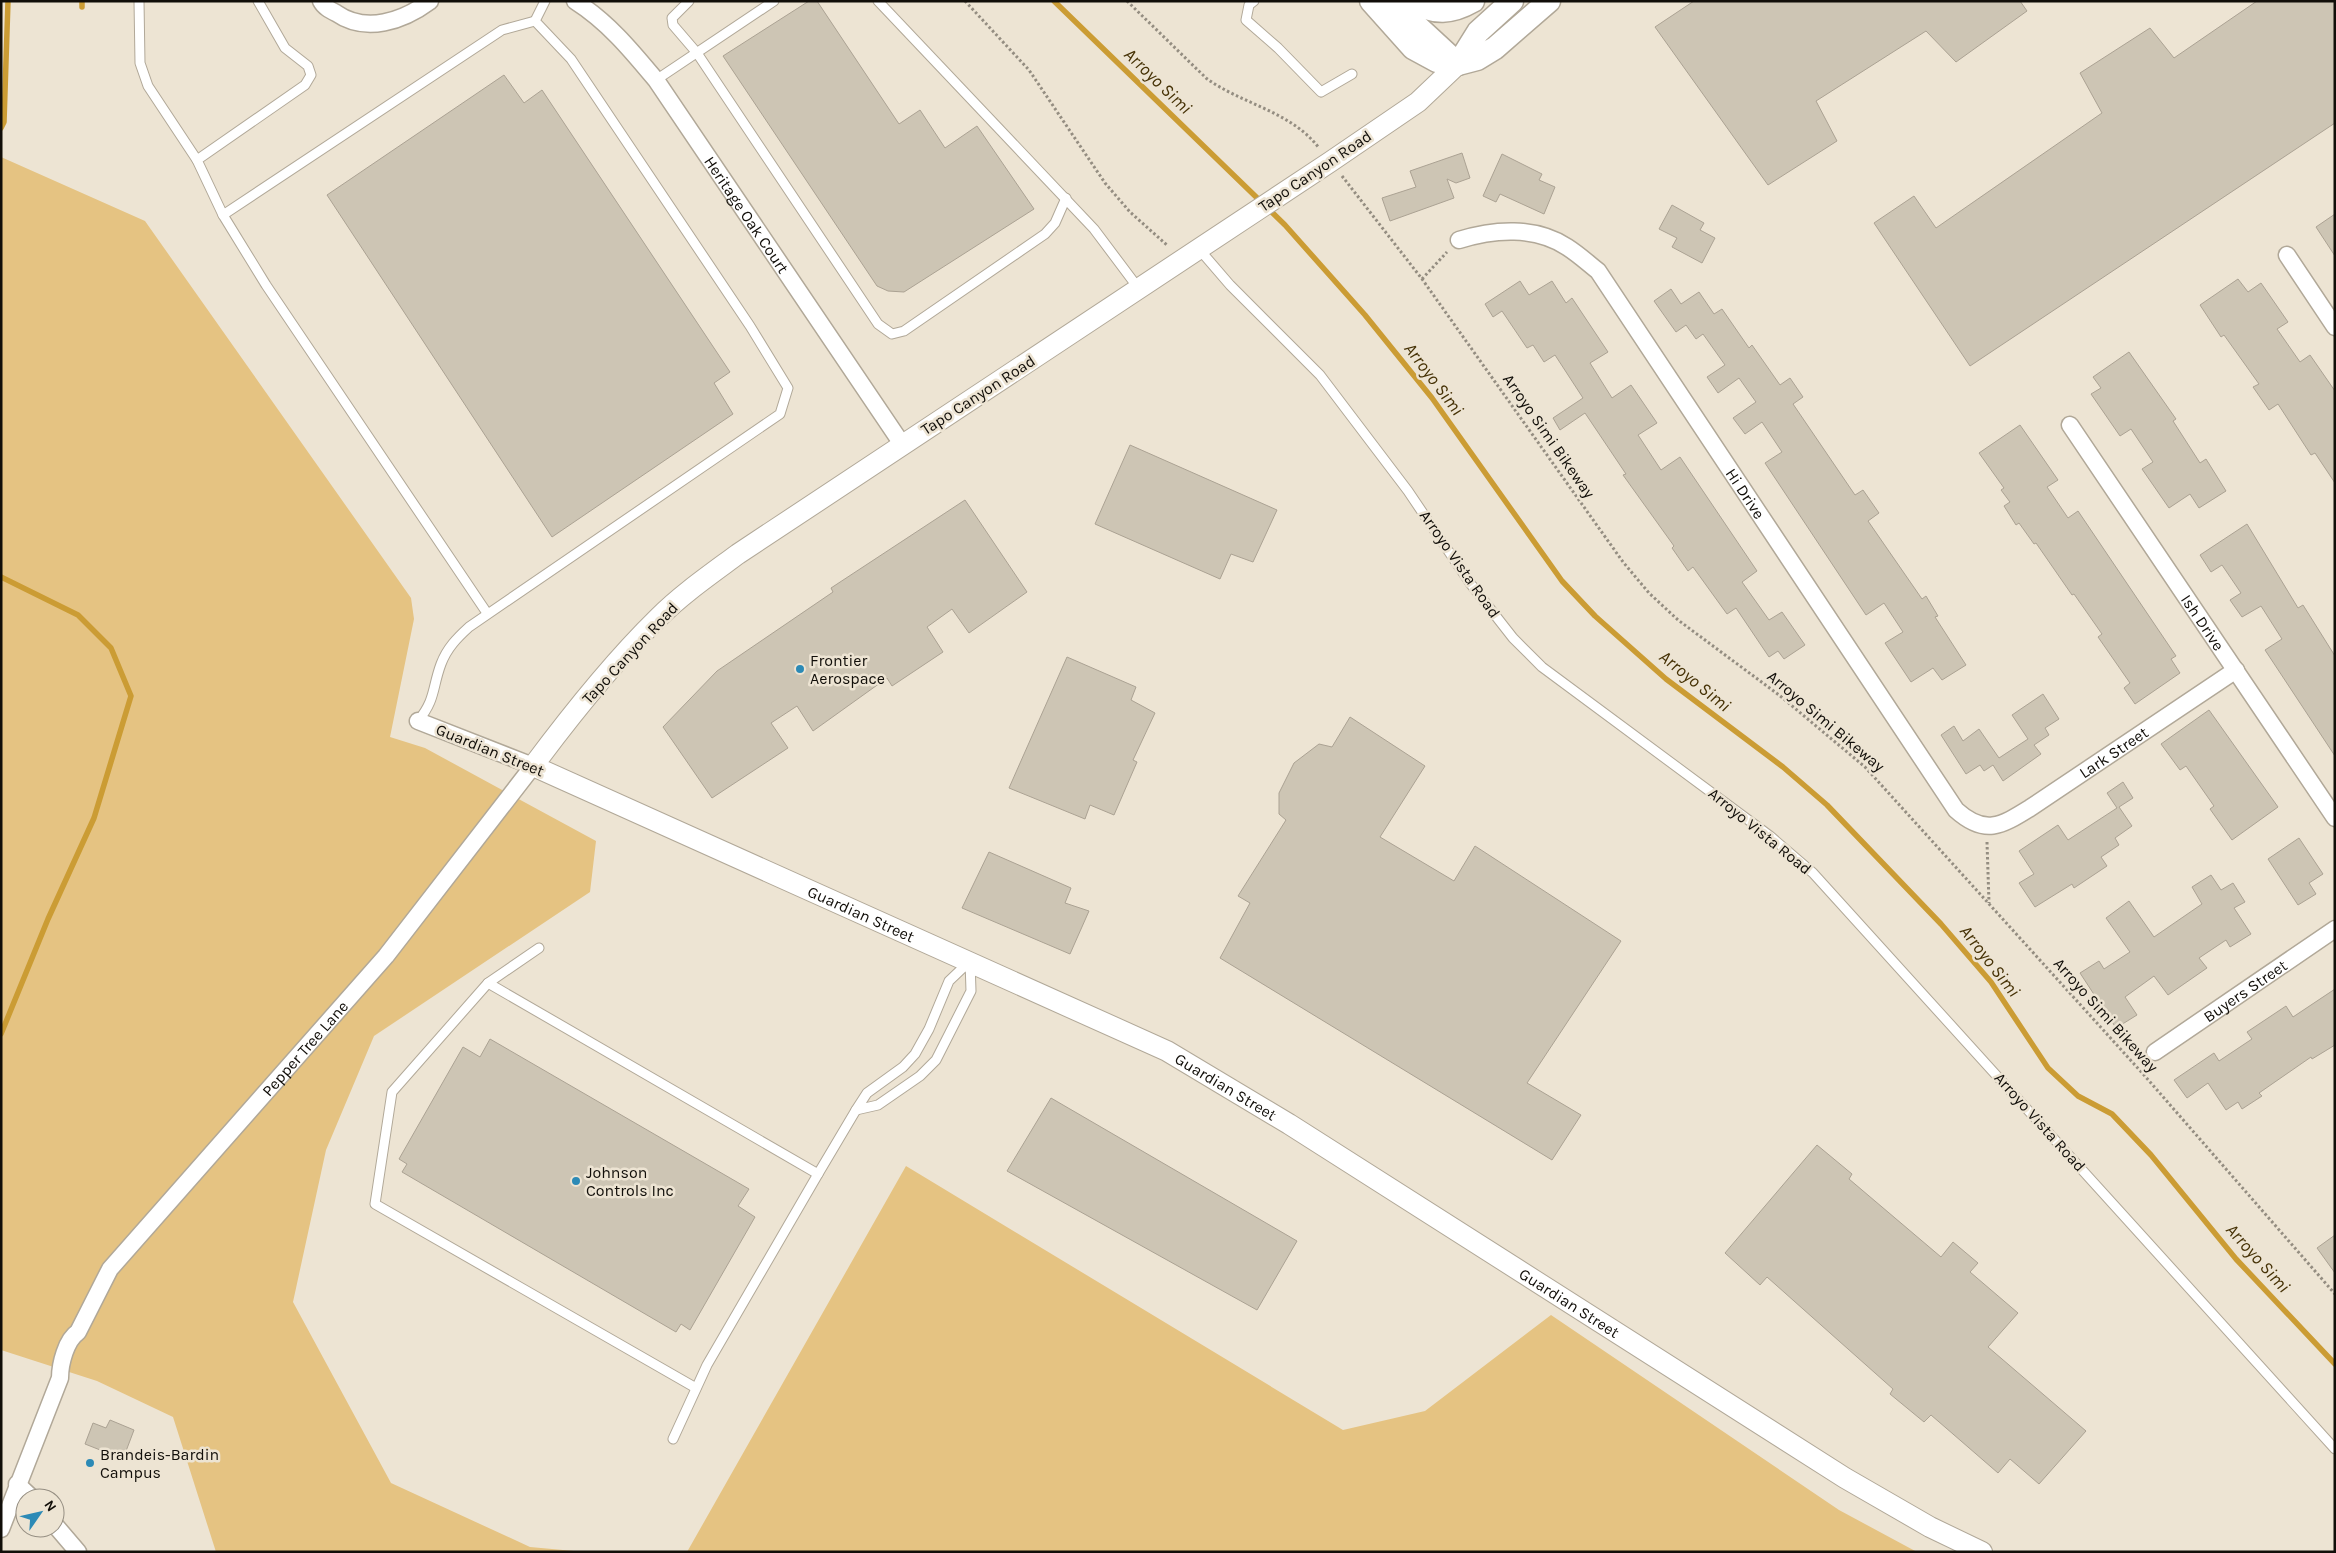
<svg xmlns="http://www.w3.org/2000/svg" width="2336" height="1553" viewBox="0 0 2336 1553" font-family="Karla,sans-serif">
	<rect width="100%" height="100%" fill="#ede4d3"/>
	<g fill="#e5c382">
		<polygon points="1,157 145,221 411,598 414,619 390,737 425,748 596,841 590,892 374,1036 326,1150 293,1302 391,1483 530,1547 585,1552 216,1552 173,1417 97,1381 1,1350"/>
		<polygon points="906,1166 1343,1430 1425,1411 1551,1315 1839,1510 1917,1552 687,1552"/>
	</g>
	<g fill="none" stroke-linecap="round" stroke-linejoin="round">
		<g stroke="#cb9c34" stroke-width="5.5">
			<polyline points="82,1 82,7"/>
			<polyline points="1054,1 1285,225 1365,315 1432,398 1562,581 1595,616 1666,679 1783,767 1827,805 1941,924 1991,982 2048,1068 2078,1096 2112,1114 2151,1155 2236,1259 2335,1364"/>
			<polyline points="1,128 4,122 8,1"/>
			<polyline points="1,577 78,615 111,648 131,696 94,818 48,919 1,1034"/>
		</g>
	</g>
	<g fill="#cdc5b4" stroke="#aba293">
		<polygon points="809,1 817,1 899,124 920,110 945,148 977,126 1034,209 904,292 888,291 877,286 723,56"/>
		<polygon points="1694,1 2020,1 2027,11 1956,62 1926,31 1816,101 1837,141 1768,185 1655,27"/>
		<polygon points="2257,1 2335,1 2335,123 1970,366 1874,223 1914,196 1936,228 2102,113 2080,73 2150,28 2174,58"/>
		<polygon points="504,75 524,103 542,90 730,372 714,383 733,414 552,537 327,195"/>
		<polygon points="1462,153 1470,178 1456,183 1447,179 1454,198 1390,221 1382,198 1416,187 1410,171"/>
		<polygon points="1502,154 1542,174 1539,180 1555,187 1544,214 1500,194 1496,202 1483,196"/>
		<polygon points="1672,205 1704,223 1700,230 1715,238 1702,263 1672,247 1677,238 1659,229"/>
		<polygon points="2335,214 2335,256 2316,227"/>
		<polygon points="2238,279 2248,292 2261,283 2288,322 2277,329 2300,362 2310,355 2335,391 2335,483 2315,453 2311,455 2278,404 2269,410 2253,387 2259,384 2224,335 2221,337 2200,305"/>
		<polygon points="1520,281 1529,295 1552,281 1566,303 1572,298 1608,352 1590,363 1612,398 1631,385 1657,423 1638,435 1661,470 1680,457 1757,571 1742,582 1769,620 1782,612 1805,645 1784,659 1778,651 1769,657 1736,608 1727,614 1693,567 1688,571 1672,548 1674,546 1623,475 1626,474 1585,413 1560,430 1553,418 1583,398 1555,355 1544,362 1533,345 1527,348 1502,311 1493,317 1485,304"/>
		<polygon points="1671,289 1681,304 1699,292 1714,314 1722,309 1749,348 1752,345 1780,385 1790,378 1803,397 1793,404 1855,495 1863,490 1879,513 1868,521 1922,599 1926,596 1938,616 1935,617 1966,665 1942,680 1933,668 1911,682 1885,643 1903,632 1884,603 1866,615 1765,463 1782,452 1762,422 1745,434 1733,418 1756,402 1739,378 1718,393 1707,377 1725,365 1703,334 1696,339 1686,325 1676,332 1654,301"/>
		<polygon points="2129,352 2176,419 2173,421 2200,463 2206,459 2226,491 2199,508 2190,494 2169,508 2142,469 2153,462 2131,429 2120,436 2091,394 2101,388 2093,377"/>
		<polygon points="2020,425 2058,480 2047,487 2068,518 2078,511 2176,656 2171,659 2180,673 2135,704 2124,688 2130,683 2098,637 2102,634 2074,594 2072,595 2036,543 2034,544 2019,523 2016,525 2004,506 2010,502 2001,490 2004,488 1979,453"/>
		<polygon points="1130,445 1277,510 1253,562 1231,554 1220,579 1095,524"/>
		<polygon points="965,500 1027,592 969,633 952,609 927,627 943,652 892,686 887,678 813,731 797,706 771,723 788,748 712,798 663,727 717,671 833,592 831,588"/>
		<polygon points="2247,524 2298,608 2303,605 2335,656 2335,756 2265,650 2282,639 2261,606 2242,617 2230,600 2241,593 2222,565 2211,572 2200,555"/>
		<polygon points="1067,657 1136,687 1131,700 1155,713 1133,760 1137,762 1114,815 1090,805 1085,819 1009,788"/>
		<polygon points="2043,694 2059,719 2045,728 2049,735 2034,745 2041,754 2003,781 1993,765 1984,771 1980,765 1966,774 1941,735 1954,726 1963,741 1979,729 1999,758 2028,739 2012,715"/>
		<polygon points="2209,710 2278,807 2232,840 2210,809 2214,806 2186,766 2180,770 2161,744"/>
		<polygon points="1350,717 1425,766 1380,837 1454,881 1475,846 1621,941 1527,1083 1581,1115 1552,1160 1220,958 1250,903 1238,896 1286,820 1279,814 1279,793 1294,763 1319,744 1332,747"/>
		<polygon points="2123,782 2133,798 2119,807 2132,826 2115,838 2119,845 2101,857 2107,866 2074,888 2072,884 2035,907 2019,883 2034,874 2019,851 2058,825 2068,840 2117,808 2107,793"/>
		<polygon points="2299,838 2323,874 2309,883 2316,894 2298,905 2268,859"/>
		<polygon points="989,852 1071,888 1065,903 1089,911 1070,954 962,908"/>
		<polygon points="2211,875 2221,890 2233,883 2245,902 2234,908 2251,934 2230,947 2226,940 2199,958 2207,968 2168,995 2154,976 2125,997 2137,1015 2116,1028 2080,973 2099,961 2104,969 2130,952 2106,918 2129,901 2154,937 2202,904 2192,887"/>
		<polygon points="2335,989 2335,1045 2312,1059 2311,1057 2259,1093 2262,1096 2242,1109 2238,1102 2226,1110 2208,1083 2187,1098 2174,1080 2214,1053 2219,1061 2252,1039 2247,1032 2286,1006 2293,1017"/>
		<polygon points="490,1039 749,1189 738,1206 755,1217 690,1330 681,1324 676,1332 402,1172 407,1164 399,1159 463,1047 480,1057"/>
		<polygon points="1051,1098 1297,1241 1257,1310 1007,1171"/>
		<polygon points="1817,1145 1852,1174 1849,1179 1941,1257 1953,1242 1978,1263 1970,1272 2018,1313 1988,1347 2086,1431 2039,1484 2010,1459 1998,1473 1931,1415 1924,1422 1890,1394 1893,1389 1767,1277 1760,1285 1725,1253"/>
		<polygon points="2335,1235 2335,1273 2317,1248"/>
		<polygon points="110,1420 134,1430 123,1459 85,1444 93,1423 106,1428"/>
	</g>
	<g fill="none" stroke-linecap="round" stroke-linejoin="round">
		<g stroke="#b1a898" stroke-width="11">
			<g id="service">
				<polyline points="139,1 140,63 148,86 197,160"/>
				<polyline points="689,1 672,18 673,25 697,53 878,324 892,334 904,331 1045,234 1055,223 1066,198"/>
				<polyline points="878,1 1094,229 1139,289"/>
				<polyline points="1254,1 1249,5 1246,20 1278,48 1321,92 1352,74"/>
				<polyline points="656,80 774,1"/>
				<polyline points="223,215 197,160 305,85 311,75 308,66 285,48 258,1"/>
				<polyline points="1199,249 1230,285 1320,375 1408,491 1470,583 1513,638 1542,667 1770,836 1813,873 2335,1449"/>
				<polyline points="487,613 266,285 223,215 502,30 535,21"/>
				<path d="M 418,721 C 436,699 432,688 441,664 C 447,648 457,638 469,627 L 780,414 L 788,388 L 750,326 L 571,59 L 535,21 L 545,1"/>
				<polyline points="539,948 488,983 818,1174 856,1110"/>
				<polygon points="970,961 971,991 936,1060 920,1076 878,1105 856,1110 867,1093 903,1067 915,1054 929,1029 949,981"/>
				<polyline points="488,983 392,1092 375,1204 696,1388"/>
				<polyline points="673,1439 707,1365 818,1174"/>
			</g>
		</g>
		<g stroke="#b1a898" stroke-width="19">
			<g id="minor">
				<path d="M 321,1 C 324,7 330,10 336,13 C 366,34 403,21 430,1"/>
				<path id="s1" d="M 575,1 C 608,22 631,50 656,80 L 902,444"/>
				<path id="s2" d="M 1459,240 C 1494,229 1535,226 1567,247 C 1578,254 1588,263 1598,271 L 1956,810 C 1985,836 2001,826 2030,808 L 2236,670"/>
				<polyline points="2287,255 2335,327"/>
				<path id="s3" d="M 2070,425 L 2335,818"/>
				<path id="s4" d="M 2155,1052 L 2335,929"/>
				<polyline points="17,1484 32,1498"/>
				<polyline points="55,1525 78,1552"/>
				<path id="s5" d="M 1,1529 L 60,1378 C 60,1364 66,1340 78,1332 L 110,1269 L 386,956 L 533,766 L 418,721"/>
			</g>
		</g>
		<g stroke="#b1a898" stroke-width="22">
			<g id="tertiary">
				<path id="s6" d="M 1458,64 L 1418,102 L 1330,162 L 738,554 C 711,574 682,594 658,618 C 612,663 571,715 533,766 L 1167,1051 L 1289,1124 L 1845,1478 L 1930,1527 L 1982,1552"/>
			</g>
		</g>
		<g stroke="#b1a898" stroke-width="25">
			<g id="secondary">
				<polyline points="1371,1 1413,48 1437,61 1458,64 1477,59 1495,48 1549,1"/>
				<polyline points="1397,1 1417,26 1456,62"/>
				<path d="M 1413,1 C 1434,15 1452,13 1473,1"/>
				<polyline points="1458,64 1478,32 1512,1"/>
			</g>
		</g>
		<g stroke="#948d81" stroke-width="3" stroke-dasharray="2.5 2.5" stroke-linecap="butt">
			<polyline points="965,1 1029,70 1105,183 1130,212 1168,246"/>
			<path d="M 1127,1 L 1206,78 C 1241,104 1291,111 1319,148"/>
			<polyline points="1342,176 1422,279 1623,562 1649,593 1678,620 1779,695 1865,767 2144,1075 2335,1294"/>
			<polyline points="1422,279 1447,252"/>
			<polyline points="1987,842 1989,903"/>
		</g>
		<use href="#service" stroke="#fff" stroke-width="9"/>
		<use href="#minor" stroke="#fff" stroke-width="16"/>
		<use href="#tertiary" stroke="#fff" stroke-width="20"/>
		<use href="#secondary" stroke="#fff" stroke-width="22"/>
	</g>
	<g fill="#2c8ab6" stroke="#ede4d3" stroke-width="2">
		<circle cx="800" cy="669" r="5"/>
		<circle cx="576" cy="1181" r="5"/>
		<circle cx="90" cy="1463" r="5"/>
	</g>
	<g text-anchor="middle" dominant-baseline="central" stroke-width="5" stroke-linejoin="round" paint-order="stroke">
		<g font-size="16" fill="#110e09" stroke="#ede4d3">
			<text transform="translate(1315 171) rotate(-34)">Tapo Canyon Road</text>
			<text stroke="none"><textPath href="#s1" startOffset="276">Heritage Oak Court</textPath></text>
			<text transform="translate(978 395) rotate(-33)">Tapo Canyon Road</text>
			<text transform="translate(1549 436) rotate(55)">Arroyo Simi Bikeway</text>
			<text stroke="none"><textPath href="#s2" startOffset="418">Hi Drive</textPath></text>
			<text transform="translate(1460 564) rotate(55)">Arroyo Vista Road</text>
			<text stroke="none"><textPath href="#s3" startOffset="238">Ish Drive</textPath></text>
			<text transform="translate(630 653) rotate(-47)">Tapo Canyon Road</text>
			<text transform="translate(1826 721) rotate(40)">Arroyo Simi Bikeway</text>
			<text transform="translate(490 750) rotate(22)">Guardian Street</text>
			<text stroke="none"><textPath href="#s2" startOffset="981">Lark Street</textPath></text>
			<text transform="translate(1760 831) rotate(39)">Arroyo Vista Road</text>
			<text stroke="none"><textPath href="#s6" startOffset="1528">Guardian Street</textPath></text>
			<text stroke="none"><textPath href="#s4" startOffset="109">Buyers Street</textPath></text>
			<text transform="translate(2106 1015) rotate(48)">Arroyo Simi Bikeway</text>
			<text stroke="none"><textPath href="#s5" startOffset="578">Pepper Tree Lane</textPath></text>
			<text stroke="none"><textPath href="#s6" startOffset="1932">Guardian Street</textPath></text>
			<text transform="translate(2040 1122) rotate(48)">Arroyo Vista Road</text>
			<text stroke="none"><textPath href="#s6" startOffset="2338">Guardian Street</textPath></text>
		</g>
		<g font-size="16" fill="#110e09" stroke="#ede4d3" text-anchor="start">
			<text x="810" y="660">Frontier<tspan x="810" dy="18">Aerospace</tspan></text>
			<text x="586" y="1172">Johnson<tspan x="586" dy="18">Controls Inc</tspan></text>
			<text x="100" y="1454">Brandeis-Bardin<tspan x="100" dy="18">Campus</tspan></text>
		</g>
		<g font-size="18" font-style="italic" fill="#463206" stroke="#ede4d3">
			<text transform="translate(1158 81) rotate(44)">Arroyo Simi</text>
			<text transform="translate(1434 379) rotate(53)">Arroyo Simi</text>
			<text transform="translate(1695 681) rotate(39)">Arroyo Simi</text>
			<text transform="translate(1990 961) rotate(52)">Arroyo Simi</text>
			<text transform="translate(2258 1258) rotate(48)">Arroyo Simi</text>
		</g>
	</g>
	<rect width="2336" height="1553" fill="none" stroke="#110e09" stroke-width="5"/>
	<g transform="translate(40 1513) rotate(56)"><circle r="24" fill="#ede4d3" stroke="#958e82"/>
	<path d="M0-4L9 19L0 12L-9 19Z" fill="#2c8ab6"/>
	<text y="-8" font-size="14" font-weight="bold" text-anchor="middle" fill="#110e09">N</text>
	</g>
</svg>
